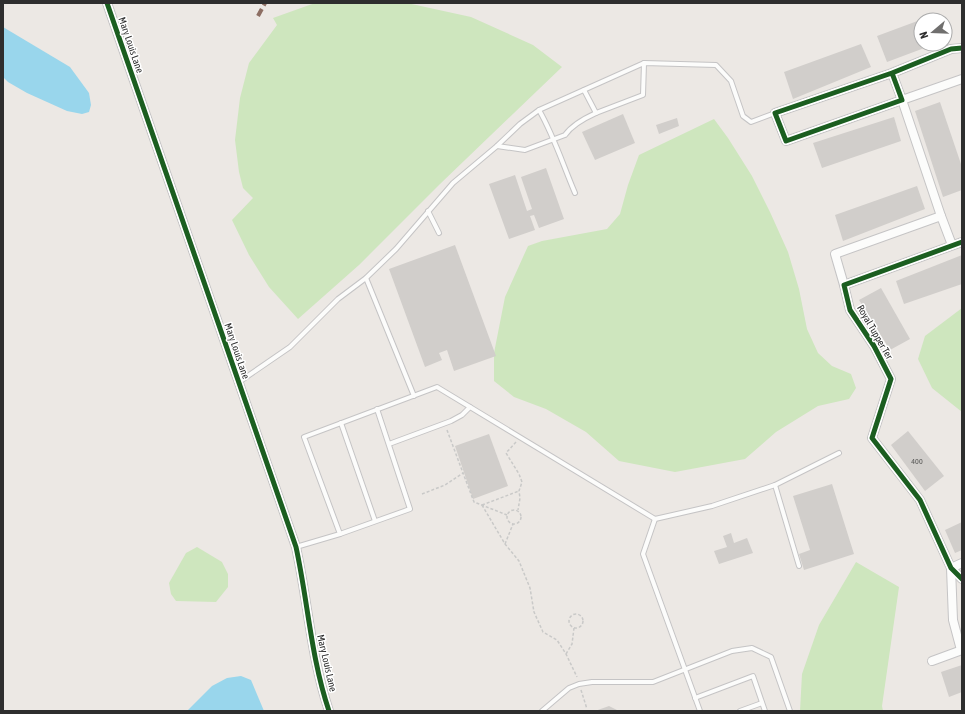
<svg xmlns="http://www.w3.org/2000/svg" width="965" height="714" viewBox="0 0 965 714" font-family="'Asap Condensed',sans-serif">
	<rect width="100%" height="100%" fill="#ece8e4"/>
	<g fill="#cee6be">
		<polygon points="315,3 407,3 471,17 533,45 562,67 440,184 359,265 298,319 269,287 249,255 232,220 253,198 243,188 239,172 235,140 240,98 249,63 277,25 273,18"/>
		<polygon points="714,119 728,138 752,176 770,212 788,252 799,289 807,329 818,353 832,366 851,374 856,388 849,399 818,406 776,432 745,459 675,472 619,461 586,432 546,409 514,397 494,381 494,353 505,297 528,246 542,241 607,229 620,214 628,185 639,155"/>
		<polygon points="962,308 962,412 932,388 918,359 925,336"/>
		<polygon points="197,547 222,562 228,574 228,587 216,602 176,601 171,594 169,583 186,553"/>
		<polygon points="856,562 899,587 882,706 883,711 800,711 802,674 819,625"/>
	</g>
	<g fill="#99d6ec">
		<polygon points="3,27 70,67 89,93 91,105 89,112 82,114 67,111 27,93 8,82 3,77"/>
		<polygon points="241,676 251,680 264,711 187,711 212,686 227,678"/>
	</g>
	<g fill="#d1cecb">
		<polygon points="939,13 942,20 921,20 921,44 935,44 887,62 877,36"/>
		<polygon points="861,44 871,67 793,99 784,72"/>
		<polygon points="940,102 962,167 962,190 943,197 915,111"/>
		<polygon points="623,114 635,143 595,160 582,132"/>
		<polygon points="894,117 901,141 822,168 813,143"/>
		<polygon points="677,118 679,126 659,134 656,125"/>
		<polygon points="546,168 564,219 539,228 534,215 530,216 535,230 509,239 489,184 515,175 527,211 532,209 521,177"/>
		<polygon points="917,186 925,209 843,241 835,215"/>
		<polygon points="455,245 496,356 454,371 447,350 439,353 442,360 425,367 389,269"/>
		<polygon points="962,255 962,284 904,304 896,281"/>
		<polygon points="881,288 910,339 890,350 859,300"/>
		<polygon points="908,431 944,476 925,491 891,445"/>
		<polygon points="489,434 508,486 473,499 455,446"/>
		<polygon points="832,484 854,554 804,570 799,554 810,550 793,496"/>
		<polygon points="962,522 962,550 955,553 945,530"/>
		<polygon points="731,533 734,543 747,538 753,553 719,564 714,551 727,547 723,536"/>
		<polygon points="962,665 962,692 949,697 941,672"/>
		<polygon points="609,706 619,711 595,711"/>
	</g>
	<g fill="none" stroke-linecap="round" stroke-linejoin="round">
		<g stroke="#c5c4c5" stroke-width="6">
			<g id="lane">
				<path d="M 539,110 C 554,136 563,165 575,193"/>
				<polyline points="596,113 643,95 644,63"/>
				<path d="M 497,146 L 525,150 L 565,135 C 572,125 585,118 596,113 L 584,90"/>
				<polyline points="428,211 439,233"/>
				<polyline points="366,278 414,396"/>
				<polyline points="239,382 290,347 338,299 366,278 396,249 453,183 497,146 520,124 539,110 644,63 716,65 731,81 743,116 751,122 775,113"/>
				<polyline points="341,423 375,521"/>
				<polyline points="389,444 451,421 462,415 470,407"/>
				<polyline points="775,485 799,566"/>
				<polyline points="655,519 643,554 700,711"/>
				<polyline points="340,534 410,509 377,409"/>
				<polyline points="296,547 340,534 304,437 437,387 655,519 712,506 775,485 839,453"/>
				<polyline points="695,698 753,676 765,711"/>
				<polyline points="542,711 569,688 579,684 592,682 653,682 732,651 752,648 771,657 790,711"/>
				<polyline points="740,711 762,703"/>
			</g>
		</g>
		<g stroke="#c5c4c5" stroke-width="10">
			<g id="street">
				<path d="M 107,3 L 296,547 C 308,602 311,658 329,711"/>
				<polyline points="892,73 775,113 786,141 902,100 892,73 951,49 962,48"/>
				<polyline points="941,216 902,100 962,79"/>
				<polyline points="962,242 844,285 850,310 874,346 891,379 872,438 920,500 951,568 962,579"/>
				<polyline points="844,285 835,254 941,216 952,245"/>
				<polyline points="961,650 953,620 951,568 962,563"/>
				<polyline points="932,661 962,650"/>
			</g>
		</g>
		<g stroke="#c9c9c8" stroke-width="1.5" stroke-dasharray="3 2" stroke-linecap="butt">
			<polyline points="447,430 463,473"/>
			<polyline points="516,442 506,453 519,474 522,482 519,491 520,498 518,510"/>
			<polyline points="422,494 445,485 463,473 474,502 507,515"/>
			<polyline points="482,505 505,544 519,561 530,588 534,612 543,632 557,640 566,654 577,677"/>
			<polyline points="482,505 519,491"/>
			<circle cx="514" cy="517" r="7"/>
			<polyline points="505,544 513,524"/>
			<circle cx="576" cy="621" r="7"/>
			<polyline points="566,654 572,644 574,628"/>
			<polyline points="581,690 587,709"/>
		</g>
		<use href="#lane" stroke="#fcfcfb" stroke-width="4"/>
		<use href="#street" stroke="#fcfcfb" stroke-width="8"/>
		<polyline stroke="#8d6e63" stroke-width="4" stroke-dasharray="8 4" stroke-linecap="butt" points="258,16 265,3"/>
		<g stroke="#fff" stroke-width="8">
			<g id="cycleway">
				<path d="M 107,3 L 296,547 C 308,602 311,658 329,711"/>
				<polyline points="892,73 775,113 786,141 902,100 892,73 951,49 962,48"/>
				<polyline points="962,242 844,285 850,310 874,346 891,379 872,438 920,500 951,568 962,579"/>
			</g>
		</g>
		<use href="#cycleway" stroke="#1b5e20" stroke-width="5"/>
	</g>
	<g text-anchor="middle" dominant-baseline="central" stroke-width="3" stroke-linejoin="round" paint-order="stroke">
		<g font-size="8" fill="#585857">
			<text x="917" y="461">400</text>
		</g>
		<g font-size="10" fill="#2e2e2e" stroke="#fff">
			<text transform="translate(131 45) rotate(71)">Mary Louis Lane</text>
			<text transform="translate(875 332) rotate(60)">Royal Tupper Ter</text>
			<text transform="translate(237 351) rotate(71)">Mary Louis Lane</text>
			<text transform="translate(327 663) rotate(77)">Mary Louis Lane</text>
		</g>
	</g>
	<rect width="965" height="714" fill="none" stroke="#2e2e2e" stroke-width="8"/>
	<g transform="translate(933 32) rotate(251)"><circle r="19" fill="#ffffff" stroke="#ababab"/>
	<path d="M0-3L7 15L0 10L-7 15Z" fill="#706f6e"/>
	<text y="-6" font-size="11" font-weight="bold" text-anchor="middle" fill="#2e2e2e">N</text>
	</g>
</svg>
